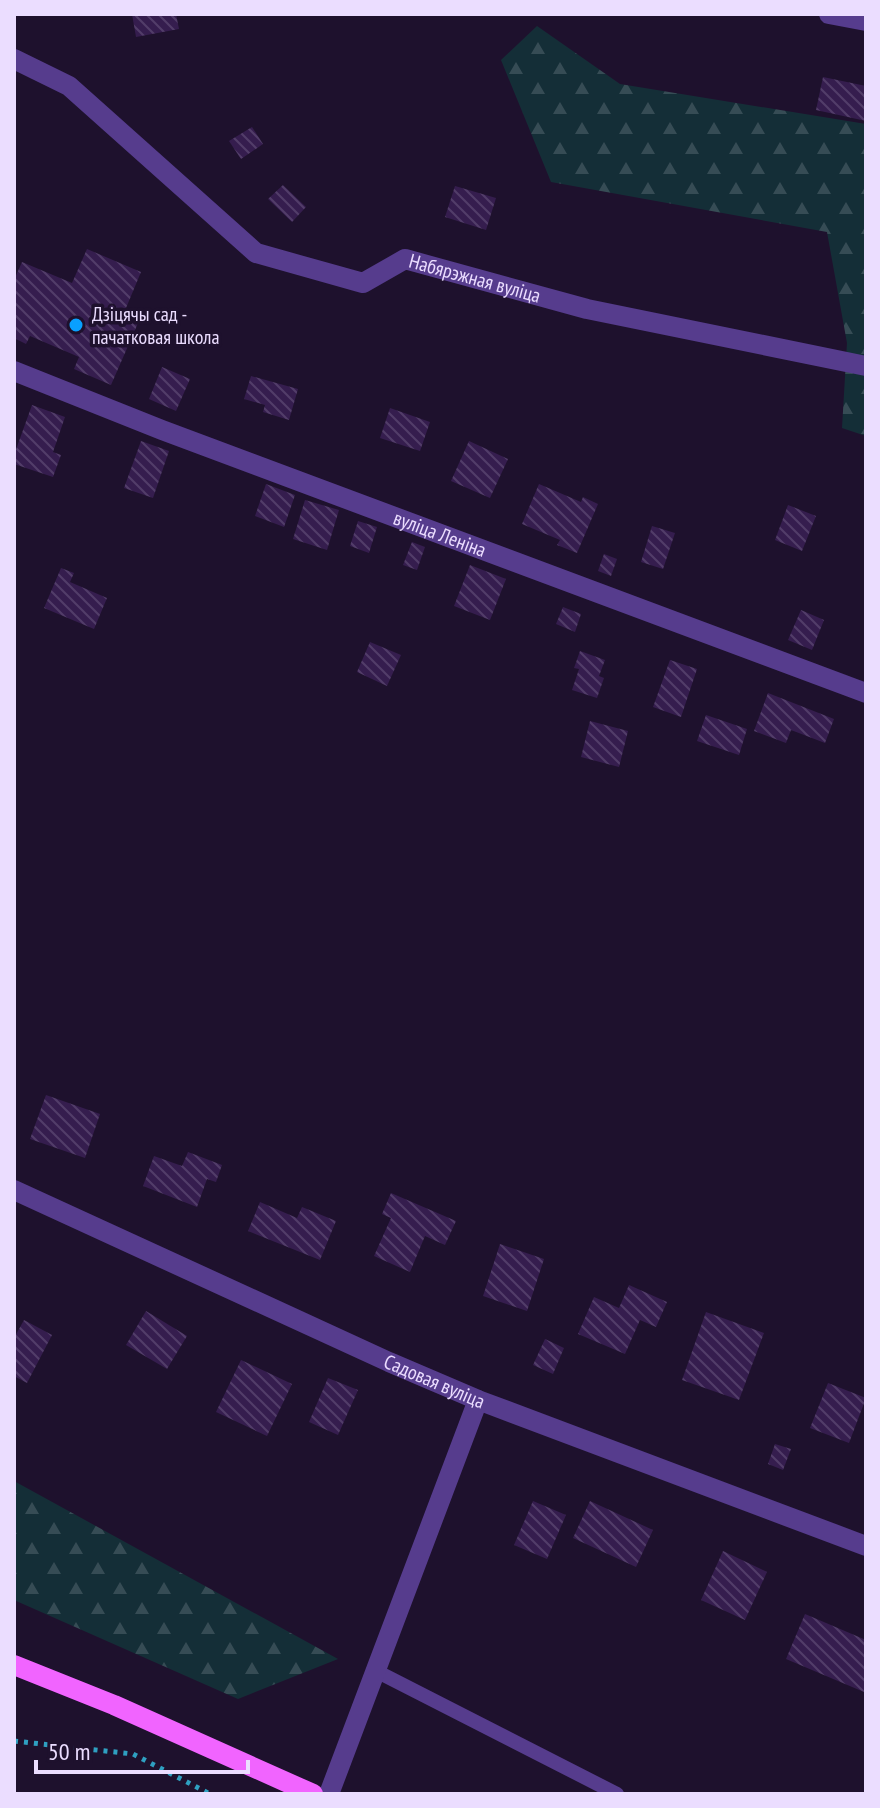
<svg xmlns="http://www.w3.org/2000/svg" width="880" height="1808" viewBox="0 0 880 1808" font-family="'PT Sans Narrow',sans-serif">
	<defs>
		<pattern id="forest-firs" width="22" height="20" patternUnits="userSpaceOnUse" patternTransform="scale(2)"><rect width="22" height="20" fill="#142e37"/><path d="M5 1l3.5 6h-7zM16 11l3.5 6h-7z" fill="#364c55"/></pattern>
		<pattern id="building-back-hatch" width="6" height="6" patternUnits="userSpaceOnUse" patternTransform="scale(2)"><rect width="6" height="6" fill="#351d4e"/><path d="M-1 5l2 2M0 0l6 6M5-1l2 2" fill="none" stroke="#523d69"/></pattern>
	</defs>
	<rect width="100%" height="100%" fill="#1e112d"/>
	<g fill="url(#forest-firs)">
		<polygon points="537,26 620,84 866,124 866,436 842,428 847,343 827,232 551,182 501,60"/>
		<polygon points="14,1481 338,1659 238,1699 14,1600"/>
	</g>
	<g fill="url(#building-back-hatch)">
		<polygon points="132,14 176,14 179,29 136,37"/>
		<polygon points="823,77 866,86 866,121 816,110"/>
		<polygon points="252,127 263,144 241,159 229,141"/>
		<polygon points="283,185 306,207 292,222 268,199"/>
		<polygon points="455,186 496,198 486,230 445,217"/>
		<polygon points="87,249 141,272 126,308 142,314 111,385 74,369 79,357 30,336 26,344 14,338 14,280 22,262 72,283"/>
		<polygon points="162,367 190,379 176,411 149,399"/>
		<polygon points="251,376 298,389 289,420 263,412 265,405 244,399"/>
		<polygon points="32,405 65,417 53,452 61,455 53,477 14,464 14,455"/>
		<polygon points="390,408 430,422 420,451 380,438"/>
		<polygon points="141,441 169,451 153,498 124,488"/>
		<polygon points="469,441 508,459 490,498 451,481"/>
		<polygon points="266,484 295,495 284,527 255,516"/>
		<polygon points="539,484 581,502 583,497 598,504 577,553 557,545 560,540 522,524"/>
		<polygon points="305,500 339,510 327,550 293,539"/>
		<polygon points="788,505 816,516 802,551 775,540"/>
		<polygon points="358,521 377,527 369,553 350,546"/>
		<polygon points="652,526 675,533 663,569 641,562"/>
		<polygon points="412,542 425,547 417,570 403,565"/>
		<polygon points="604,554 617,559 611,576 598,571"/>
		<polygon points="470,565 506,579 490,620 454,606"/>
		<polygon points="61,568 74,573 70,582 107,598 94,629 44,608"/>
		<polygon points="563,607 581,614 575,632 556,624"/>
		<polygon points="801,610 824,620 812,650 788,640"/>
		<polygon points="370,642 401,655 387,686 357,672"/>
		<polygon points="580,651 605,660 599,676 604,678 597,698 572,690 579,669 574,668"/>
		<polygon points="670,660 697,669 681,717 653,707"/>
		<polygon points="768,693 834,719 825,743 791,730 786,743 754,731"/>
		<polygon points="706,715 747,729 739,755 697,741"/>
		<polygon points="590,721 628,731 619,767 581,757"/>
		<polygon points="46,1095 100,1114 85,1158 30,1139"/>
		<polygon points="188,1152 222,1165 216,1182 207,1179 197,1207 143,1186 154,1156 182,1166"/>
		<polygon points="391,1193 456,1221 445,1245 425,1236 410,1272 374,1256 391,1218 382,1214"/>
		<polygon points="260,1202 297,1218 302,1207 336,1221 320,1260 248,1231"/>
		<polygon points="500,1244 544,1259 527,1311 483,1296"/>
		<polygon points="629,1285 667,1302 656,1327 640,1320 625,1354 578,1334 594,1297 619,1308"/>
		<polygon points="146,1311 187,1336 167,1369 126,1345"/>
		<polygon points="706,1312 764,1333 739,1400 682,1380"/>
		<polygon points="24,1320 52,1335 27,1383 14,1376 14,1338"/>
		<polygon points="545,1339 564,1348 553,1374 533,1365"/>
		<polygon points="241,1360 292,1384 267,1436 216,1412"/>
		<polygon points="328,1378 358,1390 338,1435 309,1422"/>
		<polygon points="828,1383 866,1398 849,1443 810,1428"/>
		<polygon points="775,1444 791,1449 783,1470 768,1464"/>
		<polygon points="533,1501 566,1515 547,1559 514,1545"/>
		<polygon points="590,1501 653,1530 636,1567 573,1538"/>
		<polygon points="723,1551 767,1572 745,1620 701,1600"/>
		<polygon points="805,1614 866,1640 866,1687 864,1692 786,1659"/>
	</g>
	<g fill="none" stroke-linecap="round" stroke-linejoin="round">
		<polyline stroke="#2fa0c1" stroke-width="5" stroke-dasharray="4 6" stroke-linecap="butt" points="14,1741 133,1754 210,1794"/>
		<polyline stroke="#563c8d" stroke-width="14" points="376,1671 617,1794"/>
		<g stroke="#563c8d" stroke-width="20">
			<polyline points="829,14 866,21"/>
			<path id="s1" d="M 14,59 L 69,86 L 256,253 L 363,283 L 405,259 L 587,309 L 866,366"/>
			<path id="s2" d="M 14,371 L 162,430 L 866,693"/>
			<path id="s3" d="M 14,1190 L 389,1362 L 478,1400 L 866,1546"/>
			<polyline points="329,1794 478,1400"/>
		</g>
		<polyline stroke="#f164ff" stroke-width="20" points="14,1665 114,1705 313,1794"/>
	</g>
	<circle fill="#09a0ff" stroke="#1e112d" stroke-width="3" cx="76" cy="325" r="8"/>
	<g text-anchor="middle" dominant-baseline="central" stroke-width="7" stroke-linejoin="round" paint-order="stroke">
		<g font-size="20" fill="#ebddff" stroke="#1e112d">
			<text stroke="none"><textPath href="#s1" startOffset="544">Набярэжная вуліца</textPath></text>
			<text stroke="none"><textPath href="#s2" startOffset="456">вуліца Леніна</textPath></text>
			<text stroke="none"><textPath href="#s3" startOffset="462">Садовая вуліца</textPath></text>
		</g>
		<g font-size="20" fill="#ebddff" stroke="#1e112d" text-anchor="start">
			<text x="92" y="314">Дзіцячы сад -<tspan x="92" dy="23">пачатковая школа</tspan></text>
		</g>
	</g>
	<rect width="880" height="1808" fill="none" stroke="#ebddff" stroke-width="32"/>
	<path d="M36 1760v12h212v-12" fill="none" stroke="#ebddff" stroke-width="4"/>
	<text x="48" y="1760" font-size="24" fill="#ebddff" stroke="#1e112d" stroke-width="6" paint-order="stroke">50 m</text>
</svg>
